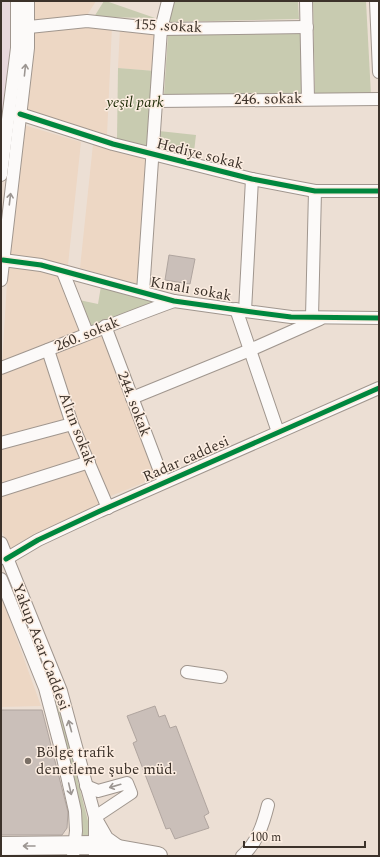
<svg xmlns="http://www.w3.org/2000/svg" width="380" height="857" viewBox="0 0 380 857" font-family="Spectral,serif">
	<rect width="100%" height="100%" fill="#ecdfd4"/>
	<g fill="#edd7c4">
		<polygon points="31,1 96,1 86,17 32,24"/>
		<polygon points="87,25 112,26 107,135 26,109 35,31"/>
		<polygon points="120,28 156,31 155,71 118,68"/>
		<polygon points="24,125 81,142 68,265 8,256"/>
		<polygon points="93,144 146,159 139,285 80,268"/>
		<polygon points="8,266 60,275 82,331 2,364"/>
		<polygon points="103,331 158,477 106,498 73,420 52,352"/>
		<polygon points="46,354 68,422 1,439 1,372"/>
		<polygon points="70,427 84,459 1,487 1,446"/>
		<polygon points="87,468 102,502 9,551 1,528 1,493"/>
		<polygon points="1,595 41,706 1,707"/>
	</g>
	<polygon fill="#e8d8dc" points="1,1 11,1 13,33 1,127"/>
	<g fill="#c8cbb0">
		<polygon points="104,1 106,1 155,18 94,17"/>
		<polygon points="174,1 298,1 299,19 168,22"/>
		<polygon points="313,1 366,1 371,95 315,96"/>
		<polygon points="301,34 304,94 164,95 168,35"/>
		<polygon points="118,68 155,71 151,147 117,139"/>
		<polygon points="159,131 196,135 193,160 158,151"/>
		<polygon points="101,286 158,301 90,327 79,300 98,304"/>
		<polygon points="3,573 5,573 54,686 89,825 91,842 82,842 47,681"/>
	</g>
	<g fill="#cabfb9" stroke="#b0a59f">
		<polygon points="169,255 195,259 190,284 165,280"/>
		<polygon points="155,706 159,717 165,715 170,728 176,726 209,813 204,816 209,828 175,839 170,828 166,829 133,743 137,741 127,716"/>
		<polygon points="1,710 42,710 68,812 67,828 62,835 1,835"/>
	</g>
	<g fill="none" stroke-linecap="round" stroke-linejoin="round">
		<g stroke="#a0968e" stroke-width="14">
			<g id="minor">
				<polyline points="306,1 308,99"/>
				<polyline points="376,1 379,72"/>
				<polyline points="29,27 87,21 161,29 307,27"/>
				<polyline points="157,101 379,99"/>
				<polyline points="20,114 113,144 252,179 315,191 379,191"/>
				<polyline points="1,175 17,48 17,1"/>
				<polyline points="3,260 41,265 174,301 245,311 291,317 379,318"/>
				<polyline points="63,272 87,333"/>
				<polyline points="1,280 28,48 28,1"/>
				<polyline points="143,292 161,29 168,1"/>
				<polyline points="236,309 278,432"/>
				<polyline points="245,311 252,179"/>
				<polyline points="312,317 315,191"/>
				<polyline points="105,326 164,482"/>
				<polyline points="48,350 72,424 108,508"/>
				<path d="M 1,368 C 59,346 116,322 174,301"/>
				<polyline points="132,398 250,350 320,319"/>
				<polyline points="1,443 72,424"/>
				<polyline points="1,490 89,462"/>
				<polyline points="1,543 61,691 95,817 95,856"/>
				<polyline points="6,559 38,540 100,511 379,388"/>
				<polyline points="1,579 45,688 61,749 75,811 76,831 73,856"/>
				<polyline points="187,672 221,677"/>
				<polyline points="86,786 98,791 127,783 131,793 95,817 107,838 121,848"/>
				<path d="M 242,856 C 257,843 263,825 268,805"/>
			</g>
		</g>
		<g stroke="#a0968e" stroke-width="20">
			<polyline id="highway" points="1,846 96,845 158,856"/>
		</g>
		<use href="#minor" stroke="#fcfaf9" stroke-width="12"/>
		<use href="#highway" stroke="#fcfaf9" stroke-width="18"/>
		<g stroke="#fcede1" stroke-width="8">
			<g id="cycleway">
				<polyline points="20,114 113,144 252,179 315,191 379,191"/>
				<polyline points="3,260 41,265 174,301 245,311 291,317 379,318"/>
				<polyline points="6,559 38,540 100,511 379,388"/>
			</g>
		</g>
		<use href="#cycleway" stroke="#00873e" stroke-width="5"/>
	</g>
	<defs><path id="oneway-shaft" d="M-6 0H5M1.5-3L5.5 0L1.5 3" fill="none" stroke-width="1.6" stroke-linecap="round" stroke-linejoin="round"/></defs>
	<g stroke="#9c9692">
		<use href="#oneway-shaft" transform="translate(25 70) rotate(-84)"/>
		<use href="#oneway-shaft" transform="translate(10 199) rotate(-83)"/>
		<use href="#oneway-shaft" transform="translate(70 726) rotate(-105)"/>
		<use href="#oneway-shaft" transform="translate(115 786) rotate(164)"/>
		<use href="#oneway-shaft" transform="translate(70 789) rotate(77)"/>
		<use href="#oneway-shaft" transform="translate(29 846) rotate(180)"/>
	</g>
	<circle fill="#7a6f66" stroke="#fcede1" stroke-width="1.5" cx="28" cy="761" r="4"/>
	<g text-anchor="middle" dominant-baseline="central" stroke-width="3" stroke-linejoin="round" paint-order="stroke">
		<g font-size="15" fill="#3c322a" stroke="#fcede1">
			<text transform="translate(168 26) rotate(3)">155 .sokak</text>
			<text transform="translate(268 99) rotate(-1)">246. sokak</text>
			<text transform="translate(200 154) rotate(14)">Hediye sokak</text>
			<text transform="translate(191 289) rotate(10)">Kınalı sokak</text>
			<text transform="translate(87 334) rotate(-22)">260. sokak</text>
			<text transform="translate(134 404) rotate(69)">244. sokak</text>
			<text transform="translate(77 429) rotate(69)">Altın sokak</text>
			<text transform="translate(186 459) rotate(-24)">Radar caddesi</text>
			<text transform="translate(41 647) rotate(69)">Yakup Acar Caddesi</text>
		</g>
		<g font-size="15" font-style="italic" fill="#212e0a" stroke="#fcede1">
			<text x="135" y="102">yeşil park</text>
		</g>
		<g font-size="15" fill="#3c322a" stroke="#fcede1" text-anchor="start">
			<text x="36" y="752">Bölge trafik<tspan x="36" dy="17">denetleme şube müd.</tspan></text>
		</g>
	</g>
	<rect width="380" height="857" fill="none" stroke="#3c322a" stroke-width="4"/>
	<path d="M244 841v6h121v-6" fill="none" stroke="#3c322a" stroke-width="2"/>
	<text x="250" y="841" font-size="12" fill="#3c322a" stroke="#fcede1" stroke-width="3" paint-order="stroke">100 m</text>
</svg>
